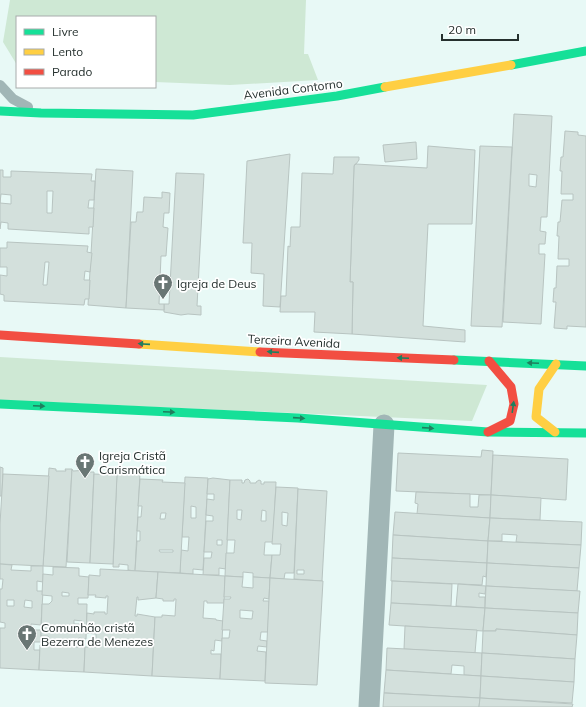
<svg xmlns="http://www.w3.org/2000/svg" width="586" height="707" viewBox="0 0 586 707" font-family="Mulish,sans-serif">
	<rect width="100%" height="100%" fill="#e8f9f6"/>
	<g fill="#cee8d4">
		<polygon points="10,0 306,0 304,54 308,54 318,80 230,85 155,82 155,17 17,17 17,65 3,42"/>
		<polygon points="0,357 487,385 472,421 0,400"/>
	</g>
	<g fill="#d3e0dc" stroke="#b8c4c1" fill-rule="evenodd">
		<path d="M 514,114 L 552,116 L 547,217 L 541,217 L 540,231 L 546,232 L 545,244 L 539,244 L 539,254 L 545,254 L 541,324 L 503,322 ZM 529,174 L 537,175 L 536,187 L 529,186 Z"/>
		<polygon points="565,131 578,132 578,135 586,136 586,327 567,326 567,329 554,328 556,302 553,302 554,288 556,288 557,266 569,266 569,259 558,259 559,236 557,236 558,222 560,222 562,200 573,200 573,194 561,194 562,171 560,171 561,157 563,157"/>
		<polygon points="416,142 417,159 385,162 383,145"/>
		<polygon points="428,146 475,150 472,224 428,224 423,326 465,330 465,342 352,334 353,282 350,282 354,166 356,164 427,168"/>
		<polygon points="480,146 512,147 502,327 471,326"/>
		<polygon points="290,154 280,307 263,306 264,274 251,273 252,243 243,243 247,161"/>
		<polygon points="334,157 359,157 359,160 356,164 355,164 354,166 350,282 353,282 352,334 314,332 315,312 280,312 281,296 286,296 288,246 290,247 291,227 300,227 302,173 333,174"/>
		<polygon points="96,169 133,171 126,308 88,305"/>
		<path d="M 0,170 L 3,170 L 3,177 L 11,177 L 11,171 L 92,174 L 91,181 L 95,181 L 94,200 L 89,200 L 88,208 L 94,208 L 93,227 L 89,227 L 89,234 L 8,229 L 8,223 L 1,222 L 0,229 ZM 47,191 L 53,191 L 52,213 L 47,213 ZM 1,194 L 11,195 L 11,204 L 0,203 Z"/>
		<polygon points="176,173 204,174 197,306 201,306 201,315 188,314 181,315 164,312 164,304 169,304"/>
		<polygon points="162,192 170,193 169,213 164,213 163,227 168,228 166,256 161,256 159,304 164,304 164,310 126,308 131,222 136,222 137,212 143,212 144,197 162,198"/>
		<path d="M 7,242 L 88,246 L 87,252 L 92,253 L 90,272 L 85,271 L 84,280 L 90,280 L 89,299 L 85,299 L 84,305 L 4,301 L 4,295 L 0,294 L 0,275 L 7,276 L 7,267 L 0,267 L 0,248 L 7,248 ZM 45,262 L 49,262 L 47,285 L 43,285 Z"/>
		<polygon points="482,450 493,451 491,495 396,491 398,453 481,457"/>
		<polygon points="493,455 568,459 566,500 491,495"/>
		<polygon points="0,467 3,468 2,496 0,496"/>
		<polygon points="49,468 56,469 56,471 66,471 65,469 72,469 66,567 43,566"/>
		<polygon points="72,469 73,471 89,470 89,472 94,472 90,563 67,562"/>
		<polygon points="117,472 125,472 125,474 140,473 135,571 128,570 128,565 119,564 119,567 113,567"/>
		<polygon points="3,474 49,476 43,566 0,564 0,524"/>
		<polygon points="94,474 117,475 113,564 90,563"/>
		<path d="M 185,477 L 208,478 L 203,570 L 193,569 L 193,574 L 180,573 L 181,550 L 188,551 L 189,537 L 182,537 ZM 191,506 L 196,507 L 196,518 L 191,518 Z"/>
		<path d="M 213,478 L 230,480 L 226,569 L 219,568 L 219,575 L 203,575 L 204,558 L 211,558 L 212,552 L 204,552 L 206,521 L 213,521 L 213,516 L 206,515 L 207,499 L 214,500 L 214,494 L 207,494 L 208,479 ZM 217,540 L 222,540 L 222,545 L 217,545 Z"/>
		<path d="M 140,479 L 163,480 L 162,482 L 185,483 L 180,573 L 135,571 L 137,541 L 140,541 L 140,531 L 137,531 L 138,517 L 141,517 L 142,506 L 138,506 ZM 161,513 L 166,513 L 165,519 L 160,519 ZM 159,550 L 173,550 L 173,552 L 160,552 Z"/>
		<path d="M 248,479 L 250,481 L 250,483 L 256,483 L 256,482 L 259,480 L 261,481 L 261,484 L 264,484 L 264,482 L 276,482 L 273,542 L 265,542 L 264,555 L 272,555 L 270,578 L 253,577 L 253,573 L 243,572 L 243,577 L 225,576 L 226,553 L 234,553 L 235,540 L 227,540 L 230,480 L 242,480 L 242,483 L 244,483 L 245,480 ZM 237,510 L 242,510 L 241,520 L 237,519 ZM 262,510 L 266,511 L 266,521 L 261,521 Z"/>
		<path d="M 276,487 L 298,488 L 294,573 L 285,573 L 284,579 L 270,578 L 272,555 L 280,555 L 281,544 L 272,544 ZM 282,512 L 288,513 L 287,526 L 282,525 Z"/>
		<path d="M 298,489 L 327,491 L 322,581 L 294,579 ZM 297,570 L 304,570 L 304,574 L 297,574 Z"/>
		<polygon points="416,492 470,494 470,507 478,507 479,495 491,495 490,518 417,514 418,504 415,503"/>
		<polygon points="491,495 541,498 540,520 490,518"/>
		<polygon points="395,512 490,518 488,541 393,535"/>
		<polygon points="490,518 582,522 581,545 516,542 517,535 502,534 502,541 488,541"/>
		<polygon points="393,535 488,541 487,563 392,558"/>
		<polygon points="488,541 581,545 579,568 487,563"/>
		<polygon points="392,558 487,563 486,577 483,576 482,585 391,581"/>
		<polygon points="487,563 579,568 577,591 486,586"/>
		<path d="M 0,564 L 12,565 L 11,570 L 31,571 L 31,566 L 43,566 L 43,582 L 37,581 L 37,591 L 43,591 L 41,625 L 31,624 L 31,630 L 41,630 L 41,642 L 34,642 L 34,650 L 40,650 L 39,670 L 0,668 L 0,628 L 5,628 L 5,623 L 0,622 L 0,589 L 2,589 L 3,579 L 0,579 ZM 7,600 L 14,600 L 14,606 L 7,606 ZM 25,600 L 32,601 L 32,608 L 24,607 Z"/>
		<path d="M 53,567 L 79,568 L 79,576 L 89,577 L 88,598 L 78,598 L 78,604 L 87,604 L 86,639 L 79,638 L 75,641 L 75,647 L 85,647 L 84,672 L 39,670 L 40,645 L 50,646 L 50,640 L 48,636 L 41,636 L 42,604 L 49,604 L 52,601 L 52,596 L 42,595 L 43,574 L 53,575 ZM 62,592 L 69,593 L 69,596 L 62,596 ZM 74,620 L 82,621 L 82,624 L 74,624 Z"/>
		<polygon points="100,569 158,572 156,598 138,600 138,597 137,597 135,616 137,616 137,614 155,617 152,676 84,672 85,647 96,647 96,634 86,633 87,613 94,614 94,612 105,612 105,614 107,614 108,596 106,596 106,598 95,597 96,595 88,595 89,575 100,576"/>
		<polygon points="158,572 225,576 224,603 207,603 207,601 204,601 203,618 216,619 216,620 223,621 222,641 215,640 214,651 211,650 211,654 221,654 220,679 152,676 155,617 162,617 162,615 175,616 176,599 174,599 174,601 163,601 163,599 156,598"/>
		<path d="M 225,576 L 243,577 L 242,587 L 253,588 L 253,577 L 270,578 L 269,599 L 264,598 L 263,601 L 269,601 L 268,632 L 261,632 L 260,640 L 267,641 L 267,647 L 258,646 L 257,651 L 266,652 L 265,681 L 220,679 L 222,638 L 229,638 L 230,630 L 222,630 L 224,599 L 230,599 L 231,597 L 224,597 ZM 240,610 L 253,611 L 252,619 L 240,618 Z"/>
		<polygon points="270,578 323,581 317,685 265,683"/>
		<polygon points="392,581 452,584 451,606 391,603"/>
		<polygon points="458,584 486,586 485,594 479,593 479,597 485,597 485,608 456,606"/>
		<polygon points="486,586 580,591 578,613 485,608"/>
		<polygon points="391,603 485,608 483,631 389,625"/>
		<polygon points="485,608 578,613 577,635 496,629 496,631 483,631"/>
		<polygon points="405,626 477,630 475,653 404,649"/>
		<polygon points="496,629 577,635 575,659 482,653 483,631 496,631"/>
		<polygon points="387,648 482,653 481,676 464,675 464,666 452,665 451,674 386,670"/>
		<polygon points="482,653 575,659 574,682 481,676"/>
		<polygon points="386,670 481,676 480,698 386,693 384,693"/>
		<polygon points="481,676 574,682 572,703 480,698"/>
		<polygon points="384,693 480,698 479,707 383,707"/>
		<polygon points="480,698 573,704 572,707 479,707"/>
	</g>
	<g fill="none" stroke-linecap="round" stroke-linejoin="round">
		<polyline stroke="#a1b6b6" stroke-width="10" points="0,85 13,99 28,107"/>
		<polyline stroke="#a1b6b6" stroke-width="21" points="369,707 384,425"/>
		<g stroke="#16e098" stroke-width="9">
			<polyline points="511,65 586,51"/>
			<polyline points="0,111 41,113 193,115 337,96 385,87"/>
			<polyline points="454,360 586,366"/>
			<polyline points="0,404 298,418 488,432 586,433"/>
		</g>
		<g stroke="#ffcf43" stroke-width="9">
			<polyline points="385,87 511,65"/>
			<polyline points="139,344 260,352"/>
			<polyline points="555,432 536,417 539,389 556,364"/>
		</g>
		<g stroke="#f24e42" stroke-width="9">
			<polyline points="0,335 139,344"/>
			<polyline points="260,352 454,360"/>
			<polyline points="488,432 510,421 514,404 511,387 489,361"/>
		</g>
	</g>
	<defs><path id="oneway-solid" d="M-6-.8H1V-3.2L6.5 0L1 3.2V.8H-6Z"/></defs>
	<g fill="#1e7f5e">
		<use href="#oneway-solid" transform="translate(144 344) rotate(-176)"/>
		<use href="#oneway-solid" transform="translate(273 352) rotate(-176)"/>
		<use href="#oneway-solid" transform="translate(403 358) rotate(-178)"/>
		<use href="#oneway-solid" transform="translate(533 363) rotate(-177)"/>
		<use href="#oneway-solid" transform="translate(39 406) rotate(3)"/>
		<use href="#oneway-solid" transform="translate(513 407) rotate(-82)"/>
		<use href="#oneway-solid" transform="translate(169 412) rotate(3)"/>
		<use href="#oneway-solid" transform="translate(299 418) rotate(4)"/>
		<use href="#oneway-solid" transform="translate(428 428) rotate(4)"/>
	</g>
	<defs>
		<g id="church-pin" transform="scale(1)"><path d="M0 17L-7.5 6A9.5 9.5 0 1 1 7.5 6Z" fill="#697674" stroke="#fff"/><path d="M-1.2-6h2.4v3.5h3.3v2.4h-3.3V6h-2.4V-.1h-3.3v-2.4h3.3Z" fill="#fff"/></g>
	</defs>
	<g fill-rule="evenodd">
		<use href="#church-pin" x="163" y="283"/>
		<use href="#church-pin" x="85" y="462"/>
		<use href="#church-pin" x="27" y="634"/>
	</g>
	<g text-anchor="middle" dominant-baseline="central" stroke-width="3.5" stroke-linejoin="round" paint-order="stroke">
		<g font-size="12" fill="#25302e" stroke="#fff">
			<text transform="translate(293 89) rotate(-7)">Avenida Contorno</text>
			<text transform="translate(294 341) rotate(3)">Terceira Avenida</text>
		</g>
		<g font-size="12" fill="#25302e" stroke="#fff" text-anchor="start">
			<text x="177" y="283">Igreja de Deus</text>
			<text x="99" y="455">Igreja Cristã<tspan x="99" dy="14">Carismática</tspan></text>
			<text x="41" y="627">Comunhão cristã<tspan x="41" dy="14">Bezerra de Menezes</tspan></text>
		</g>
	</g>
	<rect x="16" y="16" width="140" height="72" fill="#ffffff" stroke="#a8acab"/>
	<rect x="24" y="29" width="20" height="6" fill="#16e098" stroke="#a8acab"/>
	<text x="52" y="36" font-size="12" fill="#25302e">Livre</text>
	<rect x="24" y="49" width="20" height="6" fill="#ffcf43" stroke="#a8acab"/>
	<text x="52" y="56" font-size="12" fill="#25302e">Lento</text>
	<rect x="24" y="69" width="20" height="6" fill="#f24e42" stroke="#a8acab"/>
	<text x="52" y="76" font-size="12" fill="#25302e">Parado</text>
	<path d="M442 34v6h76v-6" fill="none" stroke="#25302e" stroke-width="2"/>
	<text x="448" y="34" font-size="12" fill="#25302e" stroke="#ffffff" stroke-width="3" paint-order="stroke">20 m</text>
</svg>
